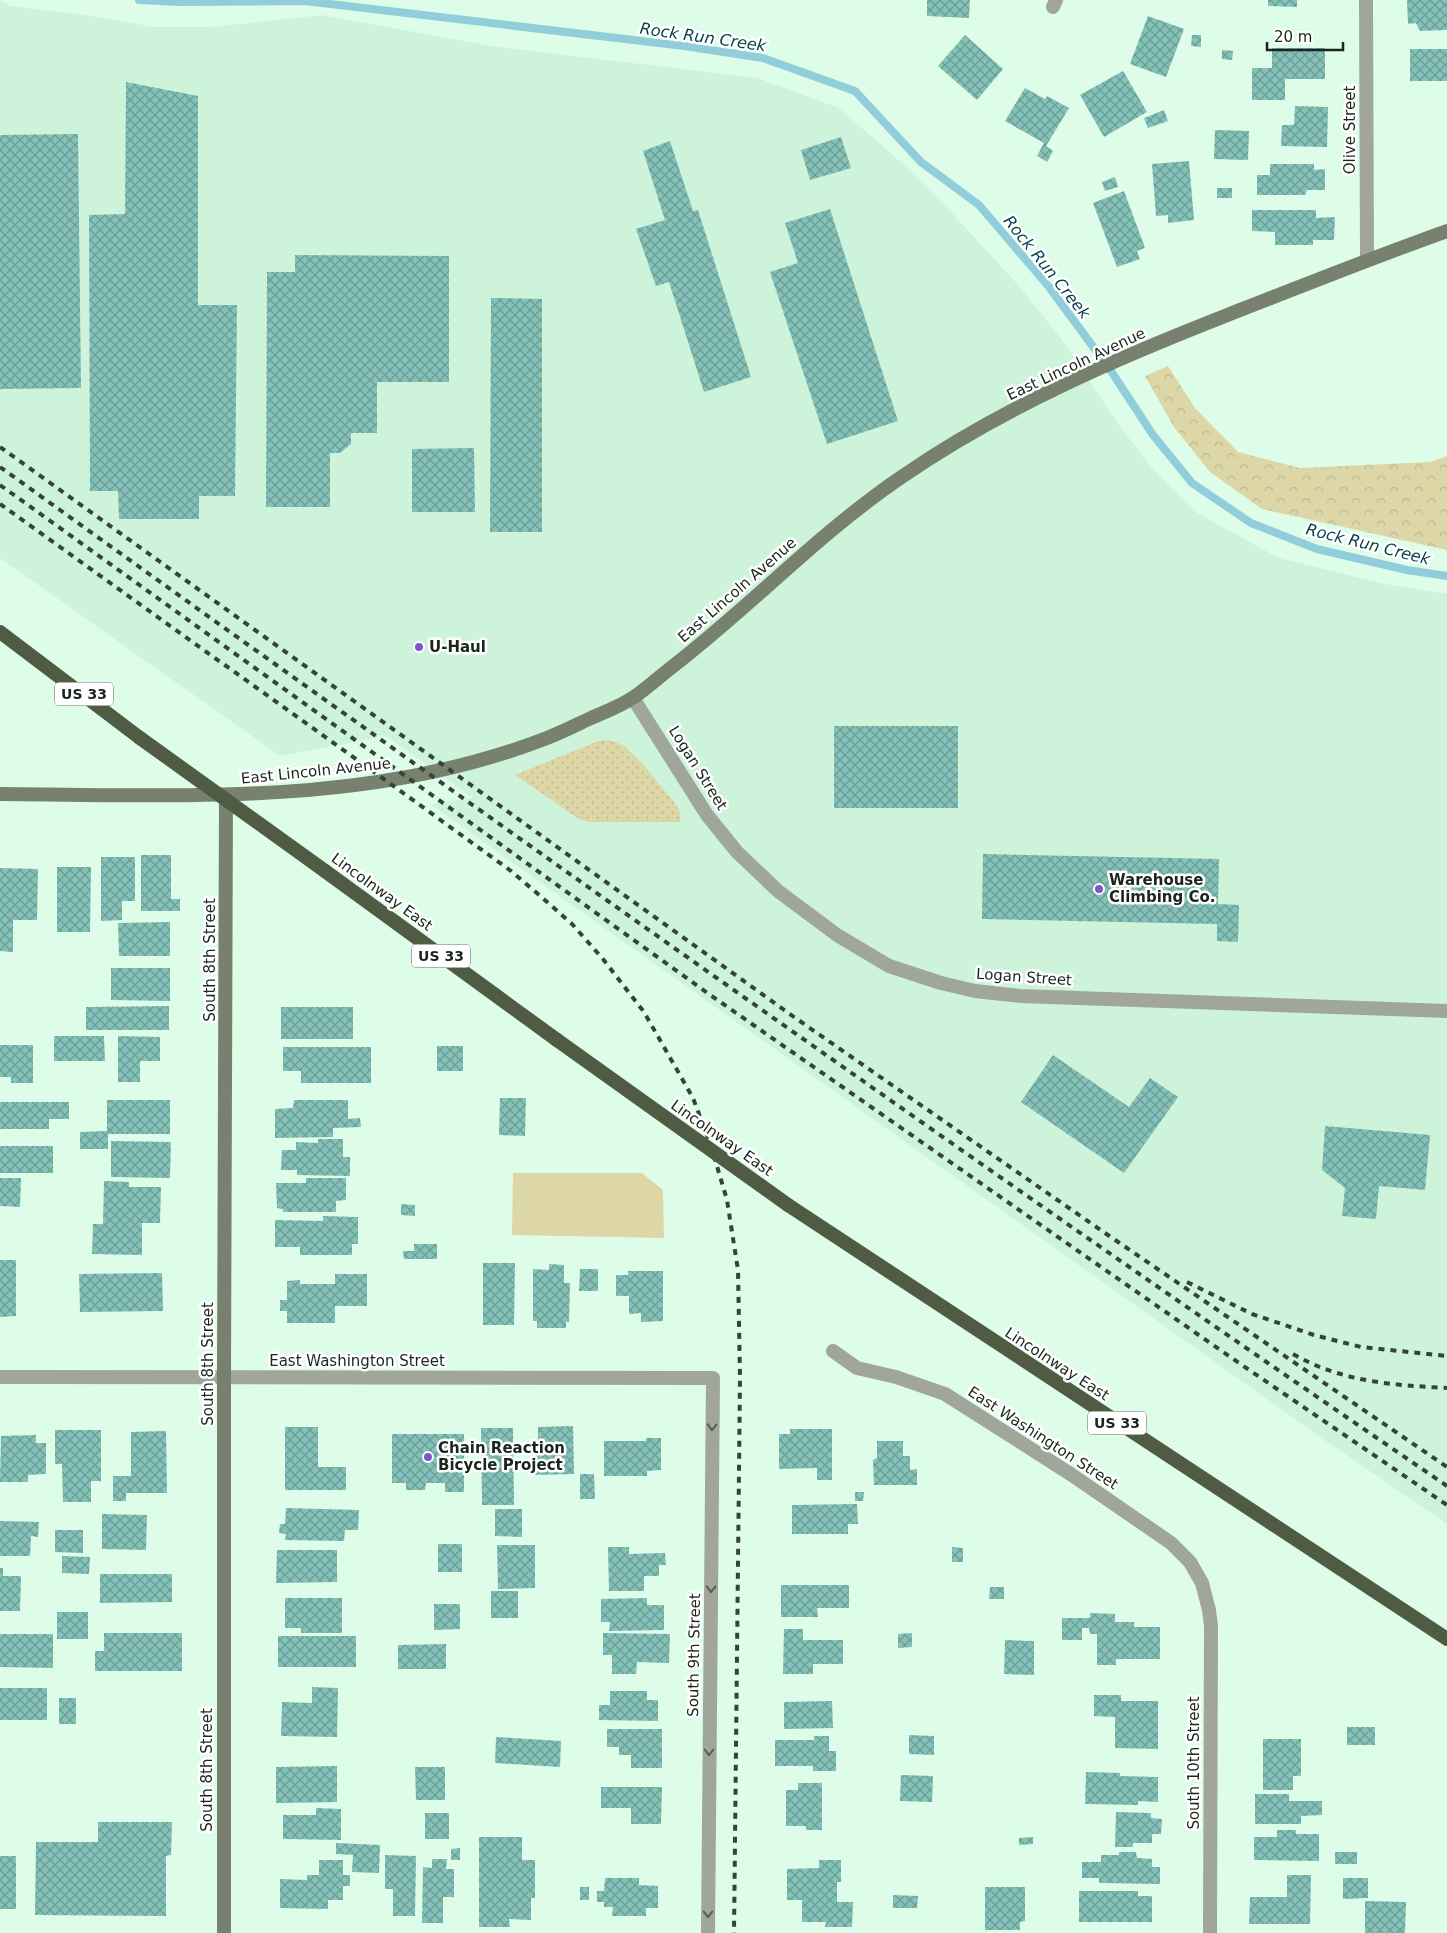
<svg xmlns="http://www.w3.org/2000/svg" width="1447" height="1933" viewBox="0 0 1447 1933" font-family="'DejaVu Sans',sans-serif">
	<defs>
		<pattern id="grass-dots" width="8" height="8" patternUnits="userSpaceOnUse" patternTransform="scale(1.25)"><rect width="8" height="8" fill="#ddd6a7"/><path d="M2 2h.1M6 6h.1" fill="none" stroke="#bdb88f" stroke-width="1.8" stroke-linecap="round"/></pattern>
		<pattern id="forest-crowns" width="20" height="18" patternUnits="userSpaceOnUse" patternTransform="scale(1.25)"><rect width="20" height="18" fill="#ddd6a7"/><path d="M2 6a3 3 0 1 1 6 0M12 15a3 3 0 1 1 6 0" fill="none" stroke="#bdb88f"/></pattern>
		<pattern id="building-cross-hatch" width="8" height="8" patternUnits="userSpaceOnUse" patternTransform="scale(1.25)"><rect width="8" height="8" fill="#84c1b8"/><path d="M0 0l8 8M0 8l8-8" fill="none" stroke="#6b9d95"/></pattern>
	</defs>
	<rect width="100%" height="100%" fill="#defde8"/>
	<polygon fill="#cdf4db" points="0,0 10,6 86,15 154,27 212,27 322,15 491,46 757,78 839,108 902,163 954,215 1020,287 1062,340 1119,425 1152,468 1194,511 1279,558 1385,584 1447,594 1447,1524 1326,1441 430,804 473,798 386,736 280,756 0,558"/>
	<polygon fill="url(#grass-dots)" points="609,740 623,745 641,762 675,803 680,812 680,822 588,822 579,819 515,775 598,741"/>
	<polygon fill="url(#forest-crowns)" points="1168,366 1195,408 1238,452 1300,468 1430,462 1447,456 1447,550 1262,509 1210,472 1174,427 1145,376"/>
	<polygon fill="#ddd6a7" points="513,1173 642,1173 663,1190 664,1238 512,1235"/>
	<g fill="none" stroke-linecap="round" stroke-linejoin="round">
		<polyline stroke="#91cdda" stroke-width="8" points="139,0 178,2 305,1 684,46 763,58 855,91 921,162 979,205 1049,287 1111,371 1153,435 1192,483 1251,523 1317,549 1407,570 1447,576"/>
	</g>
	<g fill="url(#building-cross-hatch)">
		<polygon points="927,0 970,0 969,18 927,16"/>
		<polygon points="1268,0 1297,0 1297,7 1268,6"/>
		<polygon points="1407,0 1447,0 1447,30 1420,31 1416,23 1408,24"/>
		<polygon points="1148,16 1184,29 1166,77 1130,64"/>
		<polygon points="965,35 1003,69 977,100 938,66"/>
		<polygon points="1192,35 1201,35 1201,47 1191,46"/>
		<polygon points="1272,48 1325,48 1325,79 1285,79 1285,100 1252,100 1252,68 1272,68"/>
		<rect x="1410" y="49" width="37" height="32"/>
		<polygon points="1222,50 1233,51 1232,60 1222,59"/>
		<polygon points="1123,71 1147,112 1104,137 1080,95"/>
		<polygon points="126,82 198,96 198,305 237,305 235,496 199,496 199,519 119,519 118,491 90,491 89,215 125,214"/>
		<polygon points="1025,88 1045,99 1047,96 1069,108 1046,146 1053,151 1047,162 1037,156 1044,143 1005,121"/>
		<polygon points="1295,106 1328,107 1327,147 1281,146 1282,125 1294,125"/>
		<polygon points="1164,110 1168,121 1148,128 1144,118"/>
		<polygon points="1215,130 1249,131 1248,160 1214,159"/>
		<polygon points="78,134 81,388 0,389 0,135"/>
		<polygon points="841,137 851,168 810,180 801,150"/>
		<polygon points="670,141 693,211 698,210 751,377 704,392 669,282 656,286 636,229 665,220 643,151"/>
		<polygon points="1189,161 1194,220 1168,223 1168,215 1156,216 1152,164"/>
		<polygon points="1270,164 1314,164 1314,170 1325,169 1325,190 1307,190 1305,195 1257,195 1257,175 1270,175"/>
		<polygon points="1115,177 1118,187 1105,191 1102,182"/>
		<rect x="1217" y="188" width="15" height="10"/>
		<polygon points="1124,191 1145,248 1137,251 1140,259 1117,267 1093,203"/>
		<polygon points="830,209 898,421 827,444 770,272 798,263 785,223"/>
		<polygon points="1252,210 1316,210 1316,218 1335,217 1334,240 1313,240 1313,245 1275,245 1275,232 1252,231"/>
		<polygon points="295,255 449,256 449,382 377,382 377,433 351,433 351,444 340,453 330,453 330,507 266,507 267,272 295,272"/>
		<polygon points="491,298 542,299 542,532 490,532"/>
		<polygon points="474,448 475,512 412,512 412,449"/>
		<rect x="834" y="726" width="124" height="82"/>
		<polygon points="983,854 1219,859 1218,904 1239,905 1238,942 1217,941 1217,924 982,919"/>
		<polygon points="141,855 171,855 171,899 180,899 180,911 141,911"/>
		<polygon points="101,857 135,857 135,901 122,901 122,920 101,921"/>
		<polygon points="57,867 91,867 90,932 57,932"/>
		<polygon points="0,868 38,869 37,920 13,920 13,952 0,951"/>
		<polygon points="170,922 170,956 119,956 118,923"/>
		<polygon points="111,968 170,968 170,1001 111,1000"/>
		<polygon points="169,1006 169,1030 86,1030 86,1007"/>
		<rect x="281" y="1007" width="72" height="32"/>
		<polygon points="54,1036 104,1036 105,1061 54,1061"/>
		<polygon points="118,1036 160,1037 160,1061 140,1061 140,1082 118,1082"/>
		<polygon points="0,1045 33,1045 33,1083 11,1083 11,1077 0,1077"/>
		<rect x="437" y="1046" width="26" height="25"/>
		<polygon points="283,1047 371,1047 371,1083 301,1083 301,1071 283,1071"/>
		<polygon points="1053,1055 1129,1107 1150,1078 1178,1097 1124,1173 1021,1102"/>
		<polygon points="500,1098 526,1098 525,1136 499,1135"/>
		<polygon points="107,1100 170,1100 170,1134 108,1134 108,1149 80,1149 80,1132 107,1131"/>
		<polygon points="294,1100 348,1100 348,1119 360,1118 361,1127 333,1128 333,1137 275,1138 275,1109 293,1108"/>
		<polygon points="0,1102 69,1102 69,1119 49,1119 49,1129 0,1129"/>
		<polygon points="1325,1126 1430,1135 1425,1190 1379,1186 1376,1219 1342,1216 1345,1188 1322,1170"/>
		<polygon points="318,1139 343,1139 343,1157 350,1157 350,1176 297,1175 297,1170 281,1170 282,1150 296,1150 296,1142 318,1143"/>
		<polygon points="111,1141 171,1142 170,1178 111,1177"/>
		<rect x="0" y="1146" width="53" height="27"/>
		<polygon points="0,1178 21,1178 20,1207 0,1206"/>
		<polygon points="306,1178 346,1178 346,1200 336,1201 336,1212 283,1212 283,1209 277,1208 276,1183 306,1183"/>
		<polygon points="104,1181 129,1182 129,1187 161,1187 160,1223 142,1223 142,1255 92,1254 93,1224 103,1224"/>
		<polygon points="401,1204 415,1205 415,1216 401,1215"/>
		<polygon points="323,1216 358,1217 358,1244 352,1244 352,1255 300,1255 300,1247 275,1247 275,1220 323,1221"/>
		<polygon points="414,1244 437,1244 437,1259 404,1259 403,1251 414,1251"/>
		<polygon points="0,1260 16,1260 16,1316 0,1317"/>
		<polygon points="483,1263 515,1263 514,1325 483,1325"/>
		<polygon points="549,1264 564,1265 564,1283 570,1283 569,1322 566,1322 566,1328 537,1328 537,1321 533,1321 533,1269 549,1270"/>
		<polygon points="580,1269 598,1269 598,1291 579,1291"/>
		<polygon points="628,1271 663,1271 663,1321 641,1322 641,1313 629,1314 629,1296 616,1296 616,1275 628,1275"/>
		<polygon points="162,1273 163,1311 80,1312 79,1274"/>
		<polygon points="335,1274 367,1274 367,1306 335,1306 335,1323 287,1323 287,1311 280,1311 280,1300 287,1300 287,1281 300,1280 300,1284 335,1284"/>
		<polygon points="573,1426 574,1474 535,1475 535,1439 538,1439 538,1427"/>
		<polygon points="285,1427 318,1427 318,1467 346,1467 346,1490 285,1490"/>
		<polygon points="481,1428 513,1428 514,1505 482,1505"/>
		<polygon points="790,1429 832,1429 832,1480 817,1480 817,1468 779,1469 779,1434 790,1434"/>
		<polygon points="55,1430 101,1430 101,1481 91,1481 91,1502 63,1502 62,1464 55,1464"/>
		<polygon points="166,1431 167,1493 126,1493 126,1501 113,1501 113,1476 131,1476 131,1432"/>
		<polygon points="392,1434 464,1434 464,1492 445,1492 445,1483 426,1483 425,1490 406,1490 406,1483 392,1483"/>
		<polygon points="36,1435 36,1443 46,1443 46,1474 28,1475 28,1482 0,1482 1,1436"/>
		<polygon points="646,1438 661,1438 661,1470 647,1471 647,1476 604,1476 604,1441 646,1441"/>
		<polygon points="877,1441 903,1441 903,1456 910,1456 910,1470 917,1469 917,1485 874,1485 873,1460 877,1458"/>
		<polygon points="580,1474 594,1474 595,1499 580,1499"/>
		<polygon points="855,1492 864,1492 863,1501 855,1501"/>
		<polygon points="857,1504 858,1524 848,1524 848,1534 792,1534 792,1505"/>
		<polygon points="286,1508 359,1510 358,1530 345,1530 344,1541 285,1540 286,1534 279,1533 280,1524 285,1524"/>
		<polygon points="495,1509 522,1509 522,1537 495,1536"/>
		<polygon points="102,1514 147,1515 146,1550 102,1549"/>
		<polygon points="0,1521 39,1522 38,1537 31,1536 30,1556 0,1556"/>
		<polygon points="55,1530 83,1530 83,1553 55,1552"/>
		<rect x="438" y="1544" width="24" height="28"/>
		<polygon points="497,1545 535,1545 535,1588 498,1589"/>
		<polygon points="608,1547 629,1547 629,1554 665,1553 666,1565 659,1565 659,1576 644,1576 644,1591 609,1591"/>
		<polygon points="952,1547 963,1548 963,1562 952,1562"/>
		<polygon points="277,1550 337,1550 337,1582 276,1583"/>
		<polygon points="62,1556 90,1557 89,1574 62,1573"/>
		<polygon points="0,1568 3,1568 3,1576 21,1576 20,1611 0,1611"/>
		<polygon points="100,1574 172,1574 172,1602 100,1603"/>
		<polygon points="781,1585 849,1585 849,1608 817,1608 818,1617 781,1617"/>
		<polygon points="990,1587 1004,1587 1004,1599 989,1599"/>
		<rect x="491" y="1591" width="27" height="27"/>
		<polygon points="285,1598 342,1598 342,1633 301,1633 301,1628 285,1628"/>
		<polygon points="647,1598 647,1605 664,1605 664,1630 609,1631 610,1622 601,1622 601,1599"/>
		<polygon points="434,1604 460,1604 460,1629 434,1630"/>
		<rect x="57" y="1612" width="31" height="27"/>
		<polygon points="1090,1613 1115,1614 1115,1622 1134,1622 1134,1627 1160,1627 1160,1659 1116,1659 1116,1665 1097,1665 1097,1634 1090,1634 1089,1628 1082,1628 1082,1640 1062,1640 1062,1618 1090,1618"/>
		<polygon points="784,1629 803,1629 803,1640 843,1640 843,1664 813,1664 813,1674 783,1674"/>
		<polygon points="104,1633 182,1633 182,1671 95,1671 95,1651 104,1651"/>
		<polygon points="603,1633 670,1634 669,1663 637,1662 636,1674 612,1674 612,1655 603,1655"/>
		<polygon points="912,1633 912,1647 898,1648 898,1634"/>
		<polygon points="0,1634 53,1634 53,1668 0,1667"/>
		<rect x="278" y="1636" width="78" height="31"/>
		<polygon points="1005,1640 1034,1641 1034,1675 1004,1674"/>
		<polygon points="446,1644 446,1669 398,1669 398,1645"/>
		<polygon points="312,1687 338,1688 337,1737 281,1736 282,1702 312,1703"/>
		<rect x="0" y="1688" width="47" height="32"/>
		<polygon points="610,1691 647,1691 647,1700 658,1700 658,1721 599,1720 599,1705 610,1705"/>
		<polygon points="1094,1695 1121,1695 1121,1701 1158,1701 1158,1749 1115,1748 1115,1717 1094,1716"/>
		<rect x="59" y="1698" width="17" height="26"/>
		<polygon points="832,1701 833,1728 784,1729 784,1702"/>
		<rect x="1347" y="1727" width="28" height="18"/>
		<polygon points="607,1729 662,1729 662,1768 631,1768 631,1755 619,1755 619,1747 607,1747"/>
		<polygon points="909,1735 934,1736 934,1755 909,1754"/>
		<polygon points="814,1736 829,1736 829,1751 836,1751 836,1771 813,1771 813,1766 775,1766 775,1740 814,1740"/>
		<polygon points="496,1737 561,1741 560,1767 495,1763"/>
		<polygon points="1263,1739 1301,1739 1301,1776 1293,1776 1293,1790 1263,1790"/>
		<polygon points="337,1766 337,1802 276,1803 276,1767"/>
		<polygon points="415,1767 445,1767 445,1800 416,1800"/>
		<polygon points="1086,1772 1120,1773 1120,1776 1158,1777 1158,1802 1138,1801 1138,1805 1085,1804"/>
		<polygon points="901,1775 933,1776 932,1802 900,1801"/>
		<polygon points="798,1783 822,1783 822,1830 806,1830 806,1826 786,1826 786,1790 798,1790"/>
		<polygon points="601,1787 662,1787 661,1824 631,1824 631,1808 601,1808"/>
		<polygon points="1255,1794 1289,1794 1289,1801 1322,1801 1322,1815 1301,1816 1301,1824 1255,1824"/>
		<polygon points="316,1808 341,1809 341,1840 283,1839 283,1815 316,1815"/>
		<polygon points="1116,1812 1151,1813 1151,1818 1162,1819 1161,1834 1152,1834 1152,1843 1133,1843 1133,1847 1115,1847"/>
		<rect x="425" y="1813" width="24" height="26"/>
		<polygon points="98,1822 172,1822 171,1855 166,1856 166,1916 35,1915 36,1842 98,1842"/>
		<polygon points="1277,1830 1296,1830 1296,1834 1319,1834 1319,1861 1254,1860 1254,1837 1277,1837"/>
		<polygon points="479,1837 522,1837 522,1860 535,1860 535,1898 531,1898 531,1920 509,1919 510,1927 479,1927"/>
		<polygon points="1033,1837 1033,1844 1019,1845 1019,1838"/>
		<polygon points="336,1843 380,1845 379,1873 352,1872 353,1855 336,1854"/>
		<polygon points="460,1848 460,1860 451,1860 451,1849"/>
		<polygon points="1119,1852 1136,1852 1137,1858 1152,1859 1152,1867 1160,1867 1160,1884 1099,1883 1099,1878 1082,1878 1082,1862 1101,1862 1101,1855 1119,1855"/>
		<rect x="1335" y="1852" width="22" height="12"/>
		<polygon points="385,1855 416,1856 415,1916 393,1916 393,1889 385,1889"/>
		<rect x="0" y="1856" width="16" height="53"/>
		<polygon points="432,1859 447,1859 446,1869 454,1869 454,1897 443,1897 443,1923 422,1923 423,1867 432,1868"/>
		<polygon points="319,1860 343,1860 343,1875 350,1875 350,1886 343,1886 343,1900 328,1900 328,1909 280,1908 280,1879 307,1880 307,1875 319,1875"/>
		<polygon points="819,1860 841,1860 841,1882 837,1882 837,1902 853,1902 852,1927 825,1927 826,1922 802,1922 802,1900 787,1900 787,1869 819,1868"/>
		<polygon points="1287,1875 1311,1875 1310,1924 1249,1924 1250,1897 1287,1897"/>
		<polygon points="605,1878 639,1878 639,1885 658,1886 658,1908 646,1908 646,1916 612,1916 613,1907 604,1907 604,1902 597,1902 597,1891 604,1891"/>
		<polygon points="1343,1878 1368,1878 1368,1898 1343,1899"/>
		<rect x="580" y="1887" width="9" height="13"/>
		<polygon points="985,1887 1025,1887 1025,1921 1020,1922 1020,1930 985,1930"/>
		<polygon points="1079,1891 1138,1891 1138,1896 1152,1896 1152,1922 1079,1922"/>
		<polygon points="893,1895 918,1896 917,1908 893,1908"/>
		<polygon points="1365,1901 1406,1902 1405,1933 1365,1933"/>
	</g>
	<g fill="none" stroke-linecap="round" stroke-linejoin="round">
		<g stroke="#a0a69a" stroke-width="14">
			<polyline points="1366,0 1367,260"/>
			<polyline points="1053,7 1056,0"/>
			<polyline points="633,698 707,815 737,852 778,891 837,935 889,966 941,983 975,991 1020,996 1447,1011"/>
			<polyline points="833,1351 857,1368 896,1377 945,1394 1072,1475 1171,1543 1190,1562 1202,1583 1209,1610 1211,1626 1210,1933"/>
			<polyline points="0,1377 713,1378 708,1933"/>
		</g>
		<g stroke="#78816e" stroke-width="14">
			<path d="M 0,794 C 186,795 370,807 547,738 C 562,732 576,725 591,718 C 605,712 621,706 634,697 C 647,688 659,677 672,667 C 750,607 818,534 900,478 C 1001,408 1115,359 1230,314 C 1302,286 1374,257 1447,231"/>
			<polyline points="224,1933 224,1376 226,796"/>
		</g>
		<g stroke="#505b44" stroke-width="14">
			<polyline points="0,632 140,738"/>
			<polyline points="325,871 557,1040"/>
			<polyline points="788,1205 1447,1639"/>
		</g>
		<g stroke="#354339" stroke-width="4" stroke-dasharray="6 6" stroke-linecap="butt">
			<polyline points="0,447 794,1017 1105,1233 1447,1467"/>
			<path d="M 0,467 C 479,811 960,1153 1447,1486"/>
			<polyline points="0,485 706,992 1239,1363 1447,1505"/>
			<polyline points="0,504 388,782 511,871 538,894 572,924 603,959 644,1012 693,1098 711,1146 727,1200 738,1270 740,1378 734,1933"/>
			<polyline points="1187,1282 1252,1314 1314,1335 1361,1347 1447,1356"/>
			<path d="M 1293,1354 C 1342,1382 1392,1385 1447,1388"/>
		</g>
		<g stroke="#505b44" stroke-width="14">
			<polyline points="140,738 325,871"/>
			<polyline points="557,1040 788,1205"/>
		</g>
	</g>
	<defs><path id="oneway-chevron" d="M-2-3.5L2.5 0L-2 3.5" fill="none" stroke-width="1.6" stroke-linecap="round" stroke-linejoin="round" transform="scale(1.25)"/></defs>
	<g stroke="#565f55">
		<use href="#oneway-chevron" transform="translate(712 1427) rotate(91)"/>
		<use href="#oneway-chevron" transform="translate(711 1589) rotate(91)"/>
		<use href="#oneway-chevron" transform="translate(709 1752) rotate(90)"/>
		<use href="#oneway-chevron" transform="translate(708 1914) rotate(90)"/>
	</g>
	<g fill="#7e54cd" stroke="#fff" stroke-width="2">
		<circle cx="419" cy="647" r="5"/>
		<circle cx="1099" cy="889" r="5"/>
		<circle cx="428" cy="1457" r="5"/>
	</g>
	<g text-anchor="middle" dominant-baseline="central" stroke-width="5" stroke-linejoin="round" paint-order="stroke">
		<g fill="#fff" stroke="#5e6661" stroke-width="1">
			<rect x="55" y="682.5" width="58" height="23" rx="4"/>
			<rect x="412" y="944.5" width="58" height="23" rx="4"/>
			<rect x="1088" y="1411.5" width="58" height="23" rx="4"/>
		</g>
		<g font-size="14" font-weight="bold" fill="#19251d">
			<text x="84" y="694">US 33</text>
			<text x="441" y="956">US 33</text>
			<text x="1117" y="1423">US 33</text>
		</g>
		<g font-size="15" fill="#19251d" stroke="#fff">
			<text transform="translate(1350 130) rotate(-90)">Olive Street</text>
			<text transform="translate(1076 364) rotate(-25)">East Lincoln Avenue</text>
			<text transform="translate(737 590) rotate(-41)">East Lincoln Avenue</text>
			<text transform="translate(698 768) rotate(58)">Logan Street</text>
			<text transform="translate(316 771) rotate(-6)">East Lincoln Avenue</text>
			<text transform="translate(382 892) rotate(36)">Lincolnway East</text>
			<text transform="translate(210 960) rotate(-90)">South 8th Street</text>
			<text transform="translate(1024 977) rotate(4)">Logan Street</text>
			<text transform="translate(722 1138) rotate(35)">Lincolnway East</text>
			<text x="357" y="1361">East Washington Street</text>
			<text transform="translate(208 1364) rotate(-90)">South 8th Street</text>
			<text transform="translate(1057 1364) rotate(33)">Lincolnway East</text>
			<text transform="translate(1043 1438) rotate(33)">East Washington Street</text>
			<text transform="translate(694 1655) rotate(-89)">South 9th Street</text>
			<text transform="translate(1194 1763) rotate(-90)">South 10th Street</text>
			<text transform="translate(207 1770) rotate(-90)">South 8th Street</text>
		</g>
		<g font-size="15" font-weight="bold" fill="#19251d" stroke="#fff" text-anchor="start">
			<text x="429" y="647">U-Haul</text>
			<text x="1109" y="880">Warehouse<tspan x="1109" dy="17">Climbing Co.</tspan></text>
			<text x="438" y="1448">Chain Reaction<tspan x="438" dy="17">Bicycle Project</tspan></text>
		</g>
		<g font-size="16" font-style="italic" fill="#043e48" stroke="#fff">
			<text transform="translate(703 37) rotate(8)">Rock Run Creek</text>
			<text transform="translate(1047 267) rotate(51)">Rock Run Creek</text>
			<text transform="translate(1368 544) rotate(14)">Rock Run Creek</text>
		</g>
	</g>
	<path d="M1267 42v8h76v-8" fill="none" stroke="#19251d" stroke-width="2.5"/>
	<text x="1274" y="42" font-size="15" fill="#19251d" stroke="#ffffff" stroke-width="4" paint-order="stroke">20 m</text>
</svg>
